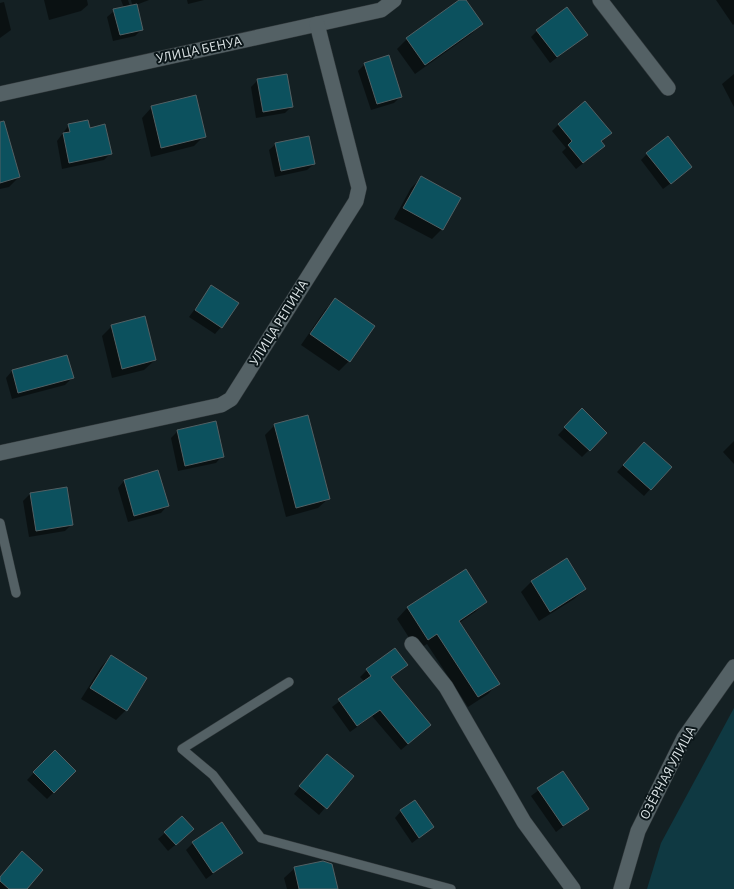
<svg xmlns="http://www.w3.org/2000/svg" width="734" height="889" viewBox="0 0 734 889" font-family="'Alegreya Sans',sans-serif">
	<rect width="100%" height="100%" fill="#142023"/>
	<polygon fill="#0f3942" points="734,708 734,889 647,889 661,843"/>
	<g fill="#0007">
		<polygon points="44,0 87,0 88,5 81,11 49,20"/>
		<polygon points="121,0 128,0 131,9 133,8 131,0 149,0 136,5 142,29 135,36 113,41 107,17 114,11 124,8"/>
		<polygon points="187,0 204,0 188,4"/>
		<polygon points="461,0 464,0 481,24 471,34 415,74 397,49 407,39"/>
		<polygon points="716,0 734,0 734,24 733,25"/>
		<polygon points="4,2 11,30 0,38 0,3"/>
		<polygon points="537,31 586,35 550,63 531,37"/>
		<polygon points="365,64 401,96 394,103 371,110 358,71"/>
		<polygon points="734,74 734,107 722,84"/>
		<polygon points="258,80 291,107 285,113 256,118 251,87"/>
		<polygon points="152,107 204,136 194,146 151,157 142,118"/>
		<polygon points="559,124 610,133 600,142 597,152 576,169 562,152 566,148 552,131"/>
		<polygon points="69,125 89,129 110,154 104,160 62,169 57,141"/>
		<polygon points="0,144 19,177 9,187 0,189"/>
		<polygon points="276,144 314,164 307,170 275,177 269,150"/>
		<polygon points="647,154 683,174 663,189 641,160"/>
		<polygon points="421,178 442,229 432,239 394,219 411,188"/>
		<polygon points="211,287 221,327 215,334 189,317"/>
		<polygon points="335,300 349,361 339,371 301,345 325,310"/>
		<polygon points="112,326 155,360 144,370 112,378 102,336"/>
		<polygon points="12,371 72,378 65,385 12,399 6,378"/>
		<polygon points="582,410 606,433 582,457 558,435"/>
		<polygon points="275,425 329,498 318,508 286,517 265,435"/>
		<polygon points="178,431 222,456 216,463 178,471 171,438"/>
		<polygon points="734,441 734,464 723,452"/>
		<polygon points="637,450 670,467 644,496 617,472"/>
		<polygon points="157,471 167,506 161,513 128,522 118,488 124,481"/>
		<polygon points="30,494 72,524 65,531 29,537 23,501"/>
		<polygon points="567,560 585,589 574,599 539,621 521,592 531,582"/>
		<polygon points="466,571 485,602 475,612 459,623 498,683 488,694 468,707 427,644 417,650 397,619 407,608"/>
		<polygon points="111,656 126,710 116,720 81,699 101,667"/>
		<polygon points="367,670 399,671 390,678 422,732 401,750 372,716 350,732 332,707 365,682 360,677"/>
		<polygon points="55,751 75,771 47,799 27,780"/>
		<polygon points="327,755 352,776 319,815 294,794"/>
		<polygon points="562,772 587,808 556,832 531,796"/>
		<polygon points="401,811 433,827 412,843 395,818"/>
		<polygon points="165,833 186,836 168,851 158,839"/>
		<polygon points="193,843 241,853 206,879 186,850"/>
		<polygon points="295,868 336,889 287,889 284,878"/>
		<polygon points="0,878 25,889 0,889"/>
	</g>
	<g fill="#0c515e" stroke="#526064">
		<polygon points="459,0 466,0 483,24 425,65 406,38"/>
		<polygon points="137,4 143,30 120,35 113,9"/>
		<polygon points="567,7 588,35 557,57 536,30"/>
		<polygon points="389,55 402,97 377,104 364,63"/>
		<polygon points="287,74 293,107 263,112 257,79"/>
		<polygon points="196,95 206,137 161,148 151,106"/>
		<polygon points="585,101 612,133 601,141 605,146 583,163 568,145 572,141 558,124"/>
		<polygon points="88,120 90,128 105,124 112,154 69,163 63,133 70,132 68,124"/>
		<polygon points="4,121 20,177 0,183 0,122"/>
		<polygon points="309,136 315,164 281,171 275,143"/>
		<polygon points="668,136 692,167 671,184 646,153"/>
		<polygon points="421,176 461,198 443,230 403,208"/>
		<polygon points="211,285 239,303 222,328 195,310"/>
		<polygon points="335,298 375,326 350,362 310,334"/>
		<polygon points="145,316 156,360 122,369 111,325"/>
		<polygon points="67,355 74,378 18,393 12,370"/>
		<polygon points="582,408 607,433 590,451 564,427"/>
		<polygon points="308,415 330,499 296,508 274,424"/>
		<polygon points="216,421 224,457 185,466 177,430"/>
		<polygon points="644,442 672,467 651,490 623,465"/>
		<polygon points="158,470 169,506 134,516 124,480"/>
		<polygon points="67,487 73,525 36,531 30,493"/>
		<polygon points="567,558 586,589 550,612 531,581"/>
		<polygon points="466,569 487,602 459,621 500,684 478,697 437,634 428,640 407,607"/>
		<polygon points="395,648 408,665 391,677 431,725 408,744 380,710 357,726 338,699 371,676 366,669"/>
		<polygon points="111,655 147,678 127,711 90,688"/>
		<polygon points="55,750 76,771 54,793 33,772"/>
		<polygon points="327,754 354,776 327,809 299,786"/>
		<polygon points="563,771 589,809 563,826 537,788"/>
		<polygon points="415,800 434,827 419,838 400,810"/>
		<polygon points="182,816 194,829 176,845 164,832"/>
		<polygon points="222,822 243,853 213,873 192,842"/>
		<polygon points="22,851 43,870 27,889 9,889 0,881 0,877"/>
		<polygon points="323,861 332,864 338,889 299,889 294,867"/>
	</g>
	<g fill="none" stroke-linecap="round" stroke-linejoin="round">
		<g stroke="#32393c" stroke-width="10">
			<g id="service">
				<polyline points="0,523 16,593"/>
				<polyline points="289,682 182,749 213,775 261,838 451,889"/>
			</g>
		</g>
		<g stroke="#32393c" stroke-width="16">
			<g id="minor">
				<polyline points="600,0 668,88"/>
				<polyline points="0,94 381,10 394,0"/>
				<polyline points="0,453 221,405 231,399 356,201 359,188 317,24"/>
				<polyline points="412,644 446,687 524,822 573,889"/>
				<polyline points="621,889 638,831 684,738 734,667"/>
			</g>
		</g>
		<use href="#service" stroke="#546165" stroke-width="9"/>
		<use href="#minor" stroke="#546165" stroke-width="15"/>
	</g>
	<g text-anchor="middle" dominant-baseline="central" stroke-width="4" stroke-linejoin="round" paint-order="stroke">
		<g font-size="14" fill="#dce4e6" stroke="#0b1619">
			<text transform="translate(199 50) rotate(-12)">УЛИЦА БЕНУА</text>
			<text transform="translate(279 323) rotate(-58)">УЛИЦА РЕПИНА</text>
			<text transform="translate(668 773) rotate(-62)">ОЗЁРНАЯ УЛИЦА</text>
		</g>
	</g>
</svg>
